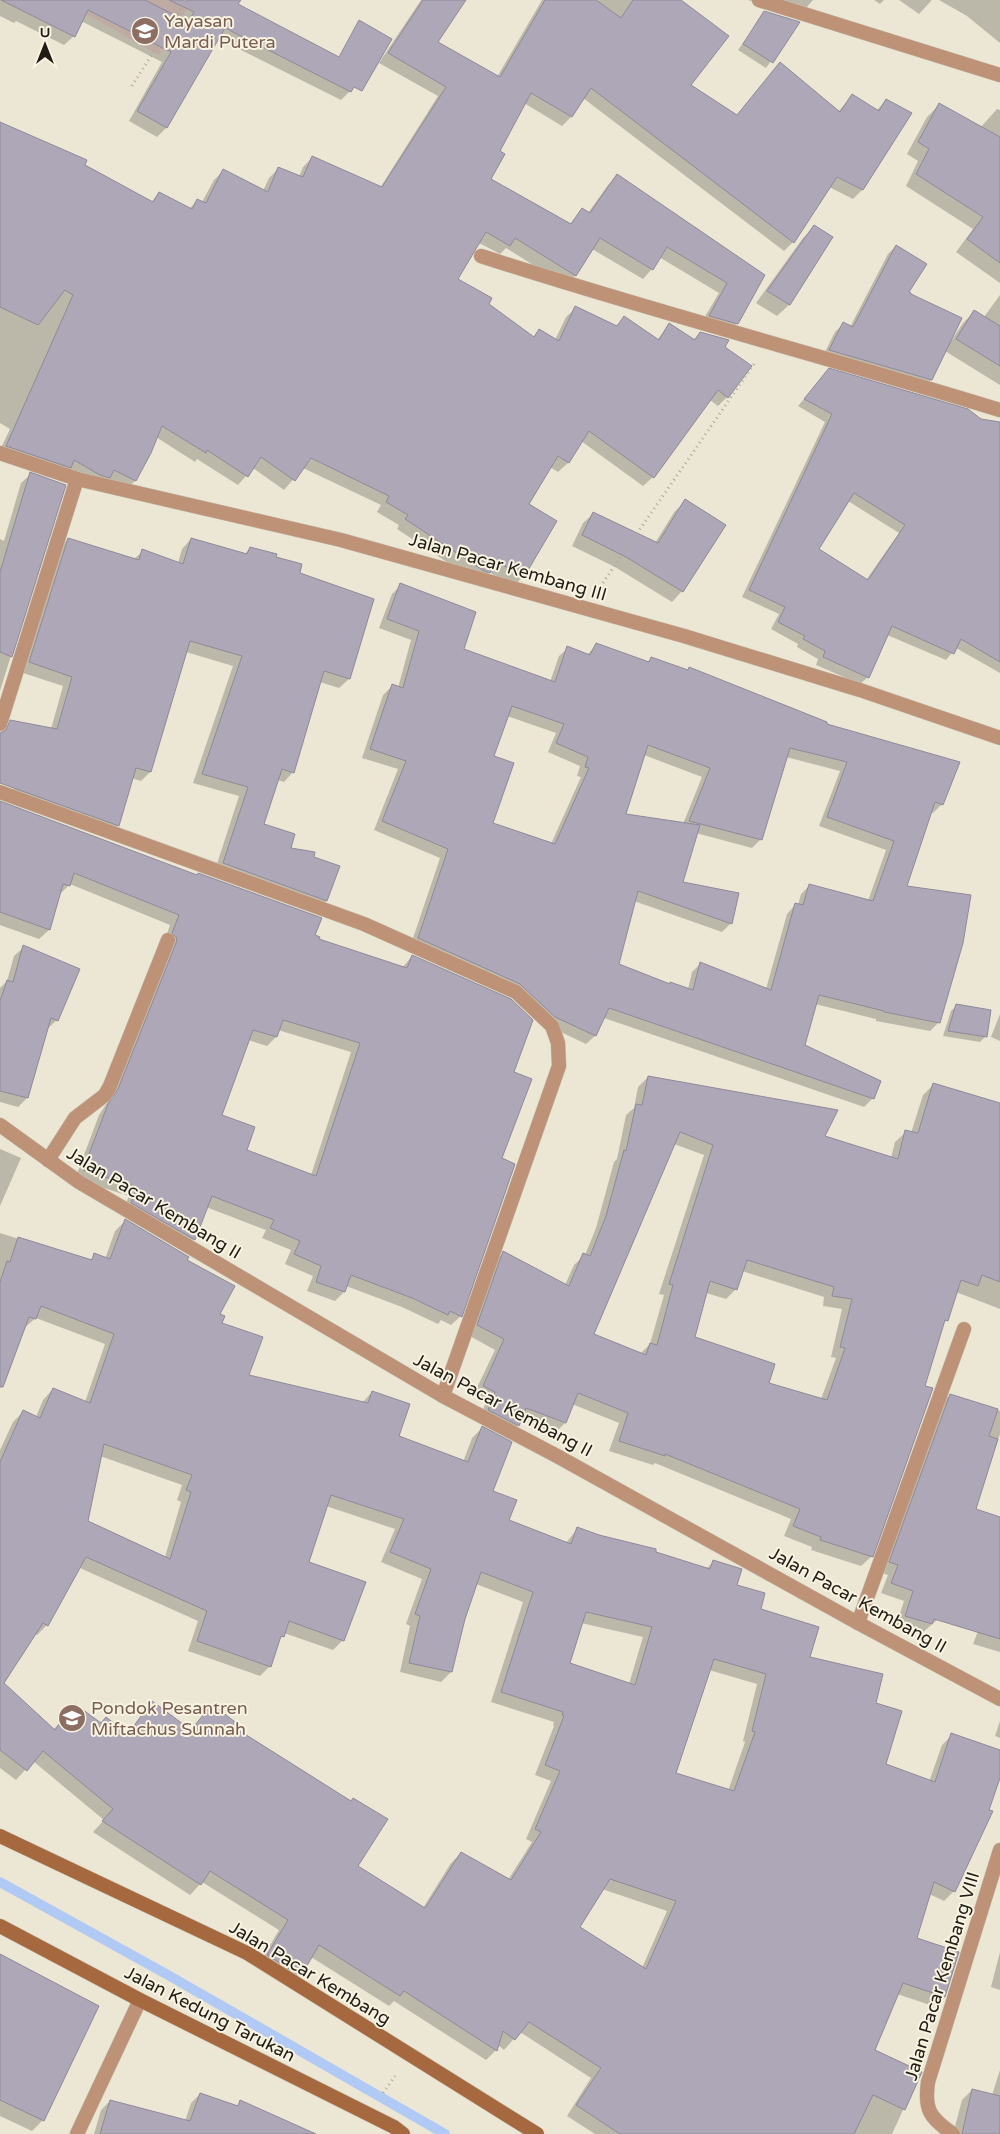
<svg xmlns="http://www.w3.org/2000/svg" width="1000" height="2134" viewBox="0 0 1000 2134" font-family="'Varela Round',sans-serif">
	<rect width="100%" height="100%" fill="#ece6d4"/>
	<polygon fill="#efd6ce" points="61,0 192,0 159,55"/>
	<g fill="#0003" fill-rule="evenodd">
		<polygon points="0,0 239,0 237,5 350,91 341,100 217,38 166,128 157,137 129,121 162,62 81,21 74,36 64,45 16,21 14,23 0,16"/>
		<polygon points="421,0 464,0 436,43 497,77 542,0 679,0 689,86 736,116 838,112 852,96 877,110 886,100 862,190 853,199 829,187 793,242 784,251 583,98 571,117 562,126 524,103 499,152 489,180 569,225 582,210 588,213 608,185 617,176 764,275 737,323 727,333 700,325 719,293 659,257 652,269 643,279 592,249 575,276 565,285 506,248 500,254 479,243 456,280 533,337 540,330 555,340 566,317 576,308 615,327 624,318 657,340 669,325 693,340 700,333 723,347 727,397 718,406 710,400 653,477 643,486 581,441 568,463 558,472 550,467 528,505 523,576 514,586 489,572 479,581 474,580 397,529 399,525 377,512 381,505 303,468 284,490 253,468 238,485 197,459 195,462 156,437 135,481 125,490 99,486 0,450 10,429 0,423 0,131 84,165 151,202 159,194 189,209 198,200 202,202 214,180 223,171 263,191 269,178 278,169 299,177 303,167 312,158 380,188 438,96 379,63"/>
		<polygon points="748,0 813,0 799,16"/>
		<polygon points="874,0 884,0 880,4"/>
		<polygon points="899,0 932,0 919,14"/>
		<polygon points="939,0 1000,0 1000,43 967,16"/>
		<polygon points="765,12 798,23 766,68 738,50"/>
		<polygon points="939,105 981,127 997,109 1000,110 1000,283 956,252 973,229 906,186 918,161 907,154 927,117"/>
		<polygon points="815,226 831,238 789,305 777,316 756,303 803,238"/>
		<polygon points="896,246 908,292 951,341 963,323 974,312 984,317 1000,295 1000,385 945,351 931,380 923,388 822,358 835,332 843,324 850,327 888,254"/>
		<path d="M 829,370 L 981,420 L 1000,423 L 1000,673 L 956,648 L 946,660 L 887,635 L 868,677 L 860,684 L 816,665 L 818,659 L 797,647 L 798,644 L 771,629 L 779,614 L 742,597 L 825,422 L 798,406 ZM 848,501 L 899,533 L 866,580 L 817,550 Z"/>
		<polygon points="31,474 64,485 0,691 0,539 4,541 21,483"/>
		<polygon points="686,501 682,591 672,602 615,567 572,546 583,523 594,513 655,543 675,511"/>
		<polygon points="68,539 134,559 143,551 178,563 182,549 191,539 244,555 250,548 274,558 299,574 349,679 339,688 320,682 293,772 284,782 278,780 263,825 289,849 313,858 326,901 317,910 214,873 239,796 193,783 233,666 186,652 150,772 141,781 131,778 118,825 109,835 10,799 22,763 0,759 0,733 11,722 51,729 63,686 20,672 59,548"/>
		<path d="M 401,585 L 462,650 L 550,682 L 559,656 L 568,648 L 587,655 L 596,645 L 647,662 L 652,658 L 687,671 L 689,668 L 825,724 L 942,804 L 933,813 L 930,812 L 905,887 L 939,1022 L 930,1031 L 876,1021 L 876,1019 L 815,1004 L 803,1046 L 873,1098 L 864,1107 L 604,1018 L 595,1036 L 586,1044 L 546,1025 L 511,993 L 410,947 L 440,858 L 374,830 L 398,769 L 362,758 L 383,695 L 392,686 L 398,688 L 411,640 L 379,628 L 392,594 ZM 507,716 L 556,733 L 548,752 L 580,766 L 577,776 L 581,777 L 551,844 L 492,824 L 492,757 ZM 644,755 L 702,777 L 683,824 L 625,815 ZM 786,757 L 840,771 L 819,826 L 886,850 L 868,901 L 810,885 L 801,894 L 798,905 L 795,905 L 787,914 L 766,989 L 701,963 L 692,972 L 688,989 L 669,985 L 617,964 L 634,901 L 722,932 L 731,923 L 681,883 L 696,833 L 752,848 L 761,839 Z"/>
		<path d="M 0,809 L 314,936 L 317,939 L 402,968 L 412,956 L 513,1073 L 501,1159 L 461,1316 L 451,1325 L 441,1320 L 438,1324 L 402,1307 L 346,1286 L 344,1292 L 335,1301 L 307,1291 L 313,1276 L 285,1264 L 291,1250 L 262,1238 L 266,1230 L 206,1207 L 194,1239 L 184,1249 L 122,1212 L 129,1196 L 75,1179 L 99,1115 L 109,1100 L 170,925 L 70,884 L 59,895 L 49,930 L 39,939 L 0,925 ZM 278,1030 L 351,1052 L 311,1175 L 246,1150 L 220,1116 L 248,1040 L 267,1046 L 276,1037 Z"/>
		<polygon points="24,947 57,1020 47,1029 27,1098 18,1107 0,1102 0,988 7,981 14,956"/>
		<polygon points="956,1006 986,1036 980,1042 943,1036 951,1011"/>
		<polygon points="1000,1014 1000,1041 991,1037"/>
		<path d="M 648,1077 L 891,1158 L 895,1142 L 906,1132 L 911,1133 L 923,1095 L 933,1085 L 1000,1104 L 1000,1309 L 956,1292 L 947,1320 L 943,1324 L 872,1556 L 861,1566 L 811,1550 L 812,1547 L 784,1536 L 791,1519 L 655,1463 L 653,1465 L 609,1451 L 619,1423 L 572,1404 L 565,1423 L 555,1433 L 520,1420 L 518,1425 L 508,1435 L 479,1420 L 486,1402 L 473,1396 L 495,1350 L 468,1335 L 494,1262 L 504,1252 L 565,1285 L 574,1265 L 585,1255 L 596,1228 L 614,1162 L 617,1159 L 626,1115 L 634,1108 L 638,1087 ZM 674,1144 L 704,1155 L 659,1294 L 664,1295 L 650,1344 L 640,1354 L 592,1335 ZM 742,1271 L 824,1297 L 823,1306 L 842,1309 L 831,1357 L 836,1358 L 821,1399 L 767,1384 L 693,1338 L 706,1293 L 726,1299 L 736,1289 Z"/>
		<polygon points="0,1149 21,1158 0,1206"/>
		<path d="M 125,1221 L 186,1261 L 218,1315 L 247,1376 L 362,1403 L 372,1392 L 398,1437 L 463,1462 L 472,1438 L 482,1428 L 491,1491 L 507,1520 L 566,1543 L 577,1529 L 706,1569 L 713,1562 L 808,1658 L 874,1704 L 885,1765 L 929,1782 L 942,1745 L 952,1735 L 1000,1751 L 1000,1774 L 954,1891 L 944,1901 L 929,1894 L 915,1939 L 943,1996 L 933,2006 L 897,1994 L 874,2051 L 920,2073 L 892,2134 L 595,2134 L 567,2116 L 591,2078 L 520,2032 L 504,2050 L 498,2045 L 496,2050 L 486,2060 L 394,2001 L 389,2006 L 311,1957 L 300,1975 L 290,1986 L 258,1966 L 279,1930 L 202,1882 L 190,1895 L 93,1832 L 104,1820 L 33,1761 L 16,1780 L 0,1768 L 0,1693 L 53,1730 L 75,1705 L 101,1724 L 126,1735 L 152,1703 L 190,1731 L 213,1705 L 356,1866 L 423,1908 L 451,1863 L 461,1853 L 508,1880 L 532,1842 L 526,1839 L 551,1781 L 535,1775 L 554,1726 L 553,1725 L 554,1722 L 491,1702 L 523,1602 L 476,1584 L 463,1619 L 451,1672 L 441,1682 L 400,1672 L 410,1626 L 406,1624 L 422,1579 L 381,1562 L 395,1529 L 326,1506 L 307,1562 L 343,1640 L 333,1650 L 284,1633 L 279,1640 L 270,1666 L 260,1676 L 188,1651 L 198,1621 L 80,1568 L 47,1625 L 37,1635 L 35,1634 L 0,1685 L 0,1450 L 13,1422 L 23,1412 L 36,1417 L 43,1400 L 53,1389 L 85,1402 L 105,1344 L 36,1318 L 24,1328 L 0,1356 L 0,1233 L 89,1261 L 95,1255 L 105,1259 L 115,1231 ZM 100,1456 L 182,1485 L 177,1500 L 181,1502 L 165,1557 L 87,1522 ZM 581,1623 L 643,1637 L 629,1684 L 568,1663 ZM 709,1670 L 757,1684 L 743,1741 L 745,1742 L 728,1791 L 674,1774 ZM 602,1889 L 667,1911 L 642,1968 L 578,1927 Z"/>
		<polygon points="950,1395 1000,1411 1000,1434 937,1620 921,1634 896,1626 904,1601 881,1593 888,1575 880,1572 940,1405"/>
		<polygon points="1000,1573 1000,1652 973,1644"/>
		<polygon points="1000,1721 1000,1738 995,1736"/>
		<polygon points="1000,1952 1000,1990 991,1987"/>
		<polygon points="0,1954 97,2006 43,2120 32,2131 0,2116"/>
		<polygon points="1000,2070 1000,2134 953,2134 962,2100 972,2090 992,2095"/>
		<polygon points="200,2094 236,2106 241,2102 263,2134 94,2134 101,2110 110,2101 185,2121 191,2103"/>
	</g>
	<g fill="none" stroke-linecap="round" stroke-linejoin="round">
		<polyline stroke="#b1c9f5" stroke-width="10" points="0,1882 168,1975 445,2134"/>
	</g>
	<g fill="#ada7b7" stroke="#8f8999" fill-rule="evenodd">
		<polygon points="1,0 145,0 188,22 194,12 169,0 241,0 238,4 339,57 359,20 392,39 362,91 354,87 351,92 225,28 167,128 137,111 171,52 88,10 75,37"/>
		<polygon points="423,0 466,0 438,42 500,77 545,0 596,0 621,18 633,0 681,0 729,36 691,85 737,115 780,62 840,112 852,94 879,111 886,99 912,113 863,190 837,177 794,243 591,88 572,117 531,93 500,151 505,154 491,179 571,224 582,208 590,213 617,174 765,275 738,324 709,316 727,283 667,247 653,270 600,238 576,276 515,238 510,246 486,232 458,279 492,298 489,304 534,337 539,329 559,341 575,306 617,326 624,316 659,340 669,323 695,340 700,332 729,340 725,347 752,366 728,398 718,390 654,478 589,431 569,463 558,456 529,504 557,521 524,577 494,560 490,573 484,571 405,519 408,515 386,502 389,496 311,458 295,481 261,457 248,477 207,450 206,453 162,426 151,453 136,481 114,470 110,478 100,475 74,460 71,468 6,446 73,295 65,290 38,325 0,307 0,122 87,160 85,165 153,202 159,192 192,209 197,199 206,203 223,169 268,192 278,167 303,177 312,156 382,187 446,87 388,53"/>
		<polygon points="764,11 800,22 773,63 743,44"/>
		<polygon points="939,103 1000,137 1000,263 967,239 983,217 916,174 929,149 918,142"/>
		<polygon points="814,225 833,237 790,305 767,291"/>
		<polygon points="896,245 927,264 909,292 911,293 911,294 962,318 932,380 829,350 843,322 853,327"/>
		<polygon points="974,310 1000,326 1000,366 956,339"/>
		<path d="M 829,368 L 968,409 L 981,419 L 1000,422 L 1000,662 L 961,639 L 954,654 L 892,626 L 869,678 L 823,657 L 825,651 L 803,639 L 805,636 L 778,622 L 785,607 L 749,590 L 832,414 L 804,399 ZM 854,493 L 905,525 L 868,580 L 819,549 Z"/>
		<polygon points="30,472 66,485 12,657 0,652 0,572"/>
		<polygon points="685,499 726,525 683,592 626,557 582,535 593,512 658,543"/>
		<polygon points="68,538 139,560 142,549 183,564 191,538 247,554 250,547 277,554 276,557 302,564 300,573 374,599 350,679 324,671 294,773 282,769 264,824 295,834 291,848 315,852 314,857 340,866 327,901 223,863 248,787 202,774 242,656 190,641 151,772 136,768 119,826 0,783 0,733 6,730 10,720 57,729 72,677 29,662"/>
		<path d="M 400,583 L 476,612 L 464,649 L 555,682 L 567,646 L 590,655 L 596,643 L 649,662 L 651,657 L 688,670 L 689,667 L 827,722 L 827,724 L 960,762 L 943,805 L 935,802 L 907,886 L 971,895 L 963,943 L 940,1023 L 884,1012 L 884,1011 L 819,995 L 805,1045 L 881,1081 L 874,1099 L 609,1008 L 596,1036 L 555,1017 L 520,984 L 418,938 L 448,849 L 382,821 L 406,761 L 370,749 L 392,684 L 403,688 L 419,631 L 387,619 ZM 512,706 L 564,724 L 556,743 L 588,757 L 585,767 L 589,768 L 555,844 L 493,823 L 514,763 L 494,756 ZM 648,745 L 710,768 L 689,821 L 762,840 L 790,748 L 847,762 L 827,817 L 894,841 L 873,901 L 809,884 L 803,905 L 795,903 L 771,990 L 700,962 L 693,990 L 670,982 L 670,984 L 619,964 L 638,891 L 732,924 L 739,893 L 683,882 L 700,825 L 626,814 Z"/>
		<path d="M 0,801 L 197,875 L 198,873 L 322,918 L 315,935 L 320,937 L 319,939 L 407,968 L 412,955 L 511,999 L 533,1020 L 514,1072 L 532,1079 L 502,1158 L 515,1164 L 462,1317 L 450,1311 L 448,1315 L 412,1298 L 351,1275 L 345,1292 L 316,1282 L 321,1266 L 294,1254 L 300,1241 L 270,1228 L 274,1220 L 212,1196 L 195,1240 L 131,1203 L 137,1187 L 83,1170 L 108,1104 L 118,1089 L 176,943 L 177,938 L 172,933 L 179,915 L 74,873 L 70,886 L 63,884 L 50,930 L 0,912 ZM 283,1020 L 360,1043 L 316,1176 L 247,1150 L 255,1127 L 222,1115 L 253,1030 L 277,1037 Z"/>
		<polygon points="23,945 80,969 58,1021 51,1018 28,1098 0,1091 0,1001 7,980 13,982"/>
		<polygon points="956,1004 991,1010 987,1037 948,1031"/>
		<path d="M 648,1076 L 838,1110 L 825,1136 L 898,1159 L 905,1130 L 918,1133 L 933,1083 L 1000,1103 L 1000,1282 L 982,1275 L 978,1286 L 961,1280 L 948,1321 L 945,1320 L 925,1386 L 933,1388 L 873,1557 L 820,1540 L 821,1537 L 793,1526 L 800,1509 L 665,1454 L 665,1456 L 619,1441 L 628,1413 L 578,1393 L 566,1423 L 526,1408 L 519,1426 L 488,1410 L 495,1392 L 483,1386 L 504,1339 L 477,1325 L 503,1251 L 569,1286 L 583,1253 L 590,1256 L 606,1216 L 624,1150 L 626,1151 L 636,1104 L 642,1105 ZM 680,1132 L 713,1145 L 669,1284 L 673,1285 L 657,1345 L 650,1343 L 646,1355 L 594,1334 ZM 747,1260 L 834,1287 L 832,1296 L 852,1299 L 840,1347 L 845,1348 L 827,1400 L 769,1383 L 775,1364 L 695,1337 L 710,1281 L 737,1290 Z"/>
		<path d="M 125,1219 L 189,1257 L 187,1260 L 235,1286 L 220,1314 L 225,1316 L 222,1323 L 263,1337 L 249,1375 L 368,1403 L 372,1391 L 410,1404 L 399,1436 L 468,1462 L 482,1426 L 512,1442 L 493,1491 L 517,1500 L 509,1520 L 571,1544 L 577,1527 L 599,1535 L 656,1549 L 656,1552 L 710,1569 L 713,1560 L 742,1569 L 737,1585 L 765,1593 L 761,1609 L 819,1627 L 810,1657 L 883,1674 L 876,1703 L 902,1711 L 886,1764 L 935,1782 L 951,1733 L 1000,1750 L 1000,1778 L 989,1810 L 993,1811 L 955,1892 L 934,1882 L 917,1938 L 959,1952 L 945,1997 L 903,1983 L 875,2050 L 922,2072 L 905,2110 L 873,2095 L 854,2134 L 620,2134 L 576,2105 L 601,2068 L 529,2022 L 515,2040 L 503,2031 L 497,2051 L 404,1991 L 400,1996 L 319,1945 L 301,1976 L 267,1955 L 288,1920 L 210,1871 L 201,1885 L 102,1821 L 113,1809 L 43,1751 L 27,1771 L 0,1750 L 0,1462 L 23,1410 L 40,1418 L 53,1388 L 90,1403 L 114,1334 L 41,1306 L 36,1319 L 29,1317 L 3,1387 L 0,1387 L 0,1282 L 7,1261 L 10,1262 L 18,1237 L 92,1260 L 94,1253 L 110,1259 ZM 104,1444 L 192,1475 L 186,1490 L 191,1492 L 170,1559 L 88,1521 ZM 331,1495 L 404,1519 L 390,1552 L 431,1569 L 415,1614 L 420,1616 L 409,1663 L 452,1672 L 465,1619 L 481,1572 L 533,1592 L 501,1692 L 563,1712 L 562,1715 L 564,1716 L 545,1765 L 560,1771 L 535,1829 L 541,1832 L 511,1880 L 461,1852 L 425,1908 L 358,1866 L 388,1819 L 353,1798 L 351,1801 L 232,1726 L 235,1722 L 212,1704 L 191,1730 L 152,1701 L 128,1734 L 106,1717 L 101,1723 L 75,1704 L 55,1730 L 4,1683 L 43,1623 L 48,1626 L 86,1557 L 207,1611 L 197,1641 L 271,1667 L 281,1636 L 284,1637 L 289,1621 L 344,1641 L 366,1582 L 309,1562 ZM 586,1612 L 652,1627 L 635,1685 L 570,1663 ZM 714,1659 L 766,1674 L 752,1731 L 755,1732 L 734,1791 L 676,1773 ZM 610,1879 L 676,1901 L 646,1969 L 580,1927 Z"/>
		<polygon points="950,1394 998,1409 989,1436 998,1439 976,1509 1000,1517 1000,1639 934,1619 932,1624 905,1616 913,1591 891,1583 898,1565 889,1562"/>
		<polygon points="0,1954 99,2006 44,2121 0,2100"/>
		<polygon points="972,2089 1000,2096 1000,2134 962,2134"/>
		<polygon points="200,2093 238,2106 240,2100 316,2134 100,2134 110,2100 190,2121"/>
	</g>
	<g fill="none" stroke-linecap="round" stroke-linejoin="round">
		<g stroke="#c7c2b2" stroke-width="15">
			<polyline id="service" points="48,1160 75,1118 105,1095 110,1086 168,940"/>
		</g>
		<g stroke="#c7c2b2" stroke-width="15">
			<g id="minor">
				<polyline points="759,0 1000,75"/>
				<path d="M 481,256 C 653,312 828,357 1000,410"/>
				<polyline points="0,453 77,479 341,540 684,636 860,690 1000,738"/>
				<polyline points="0,724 77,479"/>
				<polyline points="0,792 364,924 516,992 552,1026 558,1043 559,1066 443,1396"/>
				<polyline points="0,1125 79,1182 443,1396 557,1456 858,1623 1000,1699"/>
				<polyline points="858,1623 964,1329"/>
				<polyline points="77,2134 140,2000"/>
				<path d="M 953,2134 C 930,2118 924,2110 928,2082 L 1000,1850"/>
			</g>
		</g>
		<g stroke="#c7c2b2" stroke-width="15">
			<g id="secondary">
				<polyline points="0,1836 247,1953 537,2134"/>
				<polyline points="0,1926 140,2000 394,2127 403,2134"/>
			</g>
		</g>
		<g stroke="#aea99b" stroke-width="3" stroke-dasharray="1 4" stroke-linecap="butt">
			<polyline points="132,86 186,0"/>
			<polyline points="600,587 754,364"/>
			<polyline points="383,2093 395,2076"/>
			<polyline points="997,2134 1000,2124"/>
		</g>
		<use href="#service" stroke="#bd9277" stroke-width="14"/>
		<use href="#minor" stroke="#bd9277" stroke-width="14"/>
		<use href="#secondary" stroke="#a6683f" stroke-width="14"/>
	</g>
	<defs>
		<g id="school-disc" transform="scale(1.4375)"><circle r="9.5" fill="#8d6e63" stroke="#f9f3e1"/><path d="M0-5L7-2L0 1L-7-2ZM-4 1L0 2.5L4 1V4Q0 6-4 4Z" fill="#fff"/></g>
	</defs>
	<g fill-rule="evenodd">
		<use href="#school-disc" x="145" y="31"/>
		<use href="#school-disc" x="72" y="1718"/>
	</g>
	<g text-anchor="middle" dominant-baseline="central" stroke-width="4" stroke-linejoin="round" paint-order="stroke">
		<g font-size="18" fill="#785e54" stroke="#f9f3e1" text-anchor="start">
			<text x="164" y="21">Yayasan<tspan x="164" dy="21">Mardi Putera</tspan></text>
			<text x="91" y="1708">Pondok Pesantren<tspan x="91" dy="21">Miftachus Sunnah</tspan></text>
		</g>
		<g font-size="18" fill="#1f1d16" stroke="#f9f3e1">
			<text transform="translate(508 567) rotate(16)">Jalan Pacar Kembang III</text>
			<text transform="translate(154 1203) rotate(31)">Jalan Pacar Kembang II</text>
			<text transform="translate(503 1405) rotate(28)">Jalan Pacar Kembang II</text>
			<text transform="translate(858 1600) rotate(29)">Jalan Pacar Kembang II</text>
			<text transform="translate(310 1973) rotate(31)">Jalan Pacar Kembang</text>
			<text transform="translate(942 1976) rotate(-73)">Jalan Pacar Kembang VIII</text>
			<text transform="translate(210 2014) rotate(27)">Jalan Kedung Tarukan</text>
		</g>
	</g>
	<g transform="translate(45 45)" stroke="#f9f3e1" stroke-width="4" paint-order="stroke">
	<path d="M0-4L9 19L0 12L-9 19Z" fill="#1f1d16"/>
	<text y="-8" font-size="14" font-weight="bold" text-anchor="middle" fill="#1f1d16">U</text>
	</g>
</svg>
